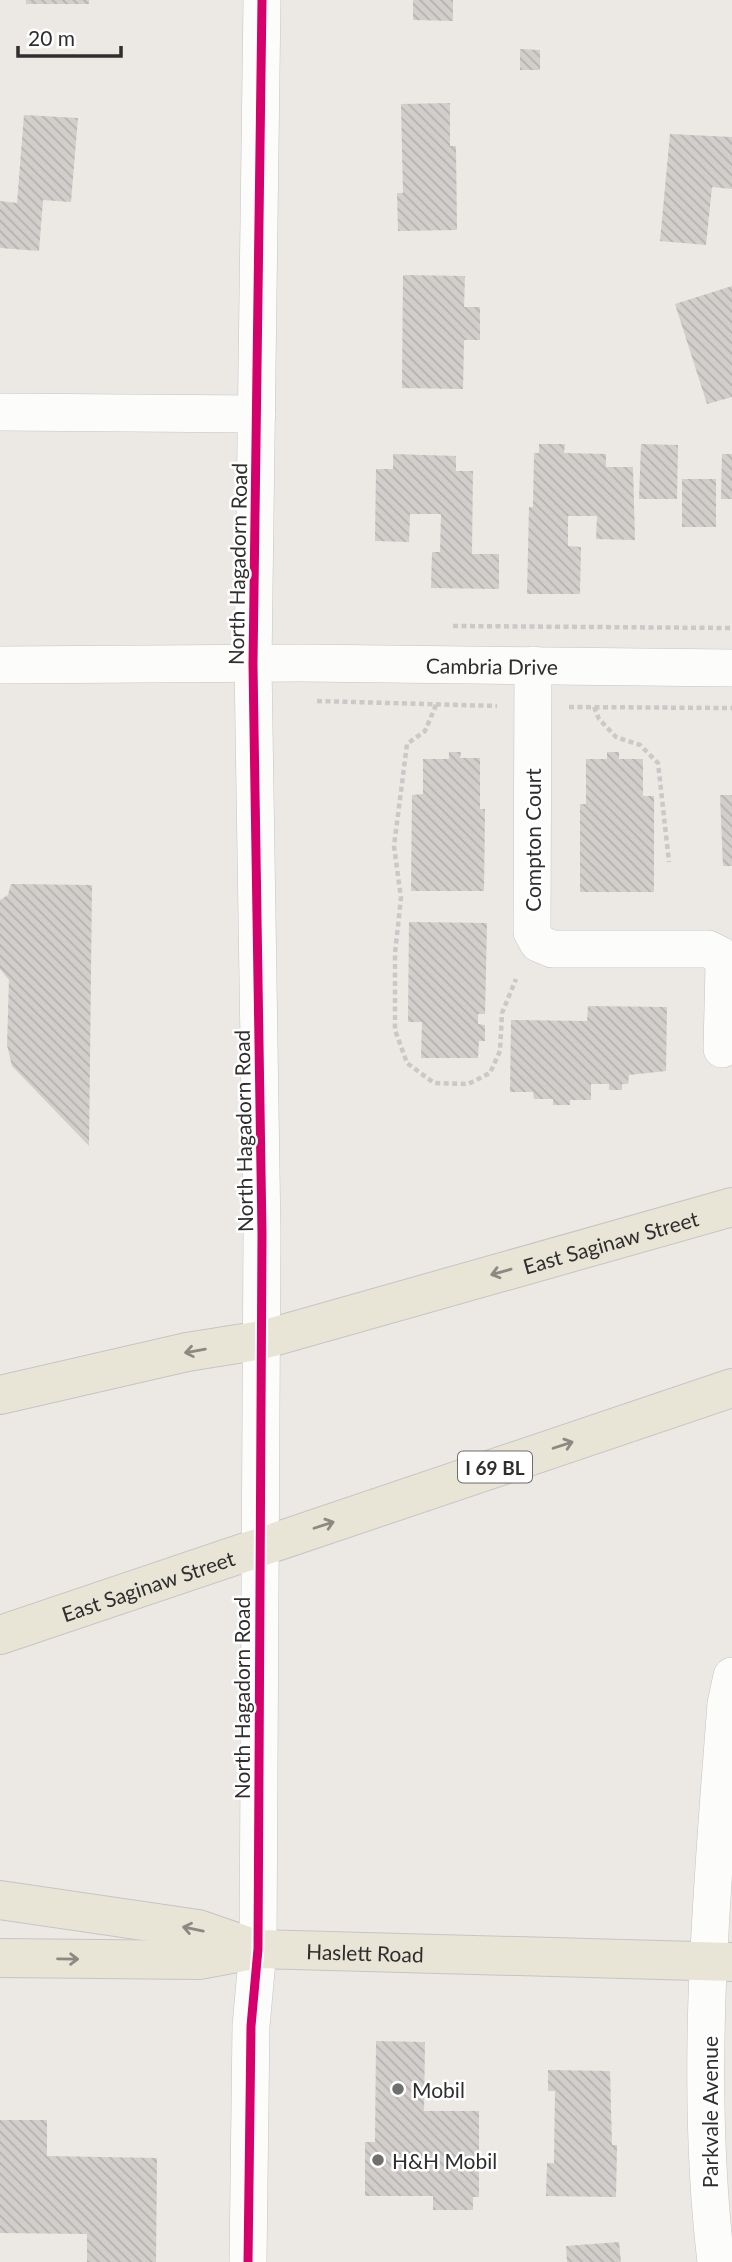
<svg xmlns="http://www.w3.org/2000/svg" width="732" height="2262" viewBox="0 0 732 2262" font-family="Lato,sans-serif">
	<defs>
		<pattern id="building-back-hatch" width="6" height="6" patternUnits="userSpaceOnUse" patternTransform="scale(1.75)"><rect width="6" height="6" fill="#d1cecb"/><path d="M-1 5l2 2M0 0l6 6M5-1l2 2" fill="none" stroke="#b4b1af"/></pattern>
	</defs>
	<rect width="100%" height="100%" fill="#ece8e4"/>
	<g fill="url(#building-back-hatch)">
		<rect x="26" y="0" width="63" height="4"/>
		<polygon points="413,0 453,0 453,21 413,20"/>
		<polygon points="520,49 540,50 540,70 520,70"/>
		<polygon points="450,103 450,146 456,146 457,230 398,231 397,193 403,193 401,104"/>
		<polygon points="24,115 78,118 71,202 43,200 39,251 0,248 0,201 17,203"/>
		<polygon points="670,134 732,137 732,189 712,187 706,245 660,241"/>
		<polygon points="403,275 465,276 464,307 480,307 480,340 464,340 463,389 402,388"/>
		<polygon points="732,286 732,397 707,404 675,304"/>
		<polygon points="539,444 565,444 564,453 606,454 606,467 633,467 635,540 596,539 597,516 568,516 568,546 581,547 580,594 527,594 529,507 533,507 534,453 539,453"/>
		<polygon points="641,444 678,445 677,499 639,499"/>
		<polygon points="393,454 456,456 456,471 473,471 472,554 499,554 499,589 431,588 432,552 440,552 441,514 410,514 409,542 375,541 376,469 393,469"/>
		<polygon points="722,454 732,454 732,499 721,499"/>
		<rect x="682" y="479" width="34" height="48"/>
		<polygon points="449,752 461,752 460,758 480,758 480,809 485,809 484,891 411,891 412,795 423,794 423,759 449,759"/>
		<polygon points="607,752 619,752 619,759 643,759 643,796 654,796 654,892 580,892 580,804 586,804 586,759 607,759"/>
		<polygon points="720,795 732,795 732,866 723,866"/>
		<polygon points="11,884 92,885 89,1146 12,1066 7,1045 9,980 0,969 0,900 8,895"/>
		<polygon points="409,922 487,923 485,1014 478,1014 478,1024 485,1025 485,1041 479,1041 478,1058 421,1058 422,1022 408,1022"/>
		<polygon points="588,1006 667,1007 666,1071 629,1075 628,1084 622,1084 622,1090 609,1090 609,1084 591,1084 591,1100 570,1100 570,1105 553,1105 553,1099 534,1099 533,1092 510,1092 511,1020 587,1021"/>
		<polygon points="376,2041 425,2042 424,2111 479,2111 479,2197 473,2197 473,2210 433,2210 433,2196 365,2196 365,2142 375,2142"/>
		<polygon points="548,2070 610,2071 612,2145 617,2145 616,2197 546,2196 547,2163 554,2163 555,2091 548,2091"/>
		<polygon points="0,2120 47,2120 47,2156 157,2158 156,2262 87,2262 87,2234 0,2233"/>
		<polygon points="619,2242 621,2262 567,2262 566,2246"/>
	</g>
	<g fill="none" stroke-linecap="round" stroke-linejoin="round">
		<g stroke="#c5c4c5" stroke-width="38">
			<g id="minor">
				<polyline points="0,412 257,414"/>
				<path id="s1" d="M 0,665 L 303,663 L 732,668"/>
				<polyline points="533,665 532,932 538,943 552,949 708,949 720,955 724,967 722,1049"/>
				<polyline points="248,2262 251,2026 258,1949 262,1233 253,664 262,0"/>
				<path d="M 716,2262 C 694,2077 712,1889 726,1704 L 732,1676"/>
			</g>
		</g>
		<g stroke="#c6c5c4" stroke-width="40">
			<g id="major">
				<path id="s2" d="M 0,1395 L 187,1352 L 262,1340 L 732,1207"/>
				<path id="s3" d="M 0,1635 L 732,1388"/>
				<polyline points="0,1900 198,1929 256,1949"/>
				<path id="s4" d="M 0,1958 L 199,1960 L 258,1949 L 732,1962"/>
			</g>
		</g>
		<g stroke="#c9c9c8" stroke-width="4.5" stroke-dasharray="5 3.5" stroke-linecap="butt">
			<polyline points="453,626 732,628"/>
			<polyline points="317,701 497,706"/>
			<polyline points="436,705 425,731 407,744 394,846 401,898 395,953 395,1030 407,1063 434,1083 468,1084 490,1073 500,1051 502,1013 516,979"/>
			<polyline points="569,707 732,708"/>
			<polyline points="594,707 599,719 616,737 640,745 658,763 669,862"/>
		</g>
		<use href="#minor" stroke="#fcfcfb" stroke-width="37"/>
		<use href="#major" stroke="#e8e4d6" stroke-width="38"/>
		<g stroke="#fff" stroke-width="13">
			<polyline id="cycleway" points="248,2262 251,2026 258,1949 262,1233 253,664 262,0"/>
		</g>
		<use href="#cycleway" stroke="#d6006c" stroke-width="9"/>
	</g>
	<defs><path id="oneway-shaft" d="M-6 0H5M1.5-3L5.5 0L1.5 3" fill="none" stroke-width="1.6" stroke-linecap="round" stroke-linejoin="round" transform="scale(1.75)"/></defs>
	<g stroke="#8b8982">
		<use href="#oneway-shaft" transform="translate(501 1272) rotate(164)"/>
		<use href="#oneway-shaft" transform="translate(195 1351) rotate(170)"/>
		<use href="#oneway-shaft" transform="translate(563 1445) rotate(-18)"/>
		<use href="#oneway-shaft" transform="translate(324 1525) rotate(-18)"/>
		<use href="#oneway-shaft" transform="translate(193 1929) rotate(-168)"/>
		<use href="#oneway-shaft" transform="translate(68 1959) rotate(1)"/>
	</g>
	<g fill="#706f6e" stroke="#fff" stroke-width="2.5">
		<circle cx="398" cy="2089" r="7"/>
		<circle cx="378" cy="2160" r="7"/>
	</g>
	<g text-anchor="middle" dominant-baseline="central" stroke-width="5" stroke-linejoin="round" paint-order="stroke">
		<rect fill="#fff" stroke="#6d6d6d" stroke-width="2" x="458" y="1451.5" width="74" height="31" rx="5"/>
		<g font-size="19" font-weight="bold" fill="#2e2e2e">
			<text x="495" y="1467">I 69 BL</text>
		</g>
		<g font-size="21" fill="#2e2e2e" stroke="#fff">
			<text transform="translate(237 564) rotate(-89)">North Hagadorn Road</text>
			<text stroke="none"><textPath href="#s1" startOffset="492">Cambria Drive</textPath></text>
			<text transform="translate(532 840) rotate(-90)">Compton Court</text>
			<text transform="translate(243 1131) rotate(-91)">North Hagadorn Road</text>
			<text stroke="none"><textPath href="#s2" startOffset="630">East Saginaw Street</textPath></text>
			<text stroke="none"><textPath href="#s3" startOffset="156">East Saginaw Street</textPath></text>
			<text transform="translate(241 1698) rotate(-90)">North Hagadorn Road</text>
			<text stroke="none"><textPath href="#s4" startOffset="366">Haslett Road</textPath></text>
			<text transform="translate(709 2112) rotate(-90)">Parkvale Avenue</text>
		</g>
		<g font-size="21" fill="#2e2e2e" stroke="#fff" text-anchor="start">
			<text x="412" y="2089">Mobil</text>
			<text x="392" y="2160">H&amp;H Mobil</text>
		</g>
	</g>
	<path d="M18 46v10h103v-10" fill="none" stroke="#2e2e2e" stroke-width="3.5"/>
	<text x="28" y="46" font-size="21" fill="#2e2e2e" stroke="#ffffff" stroke-width="5" paint-order="stroke">20 m</text>
</svg>
